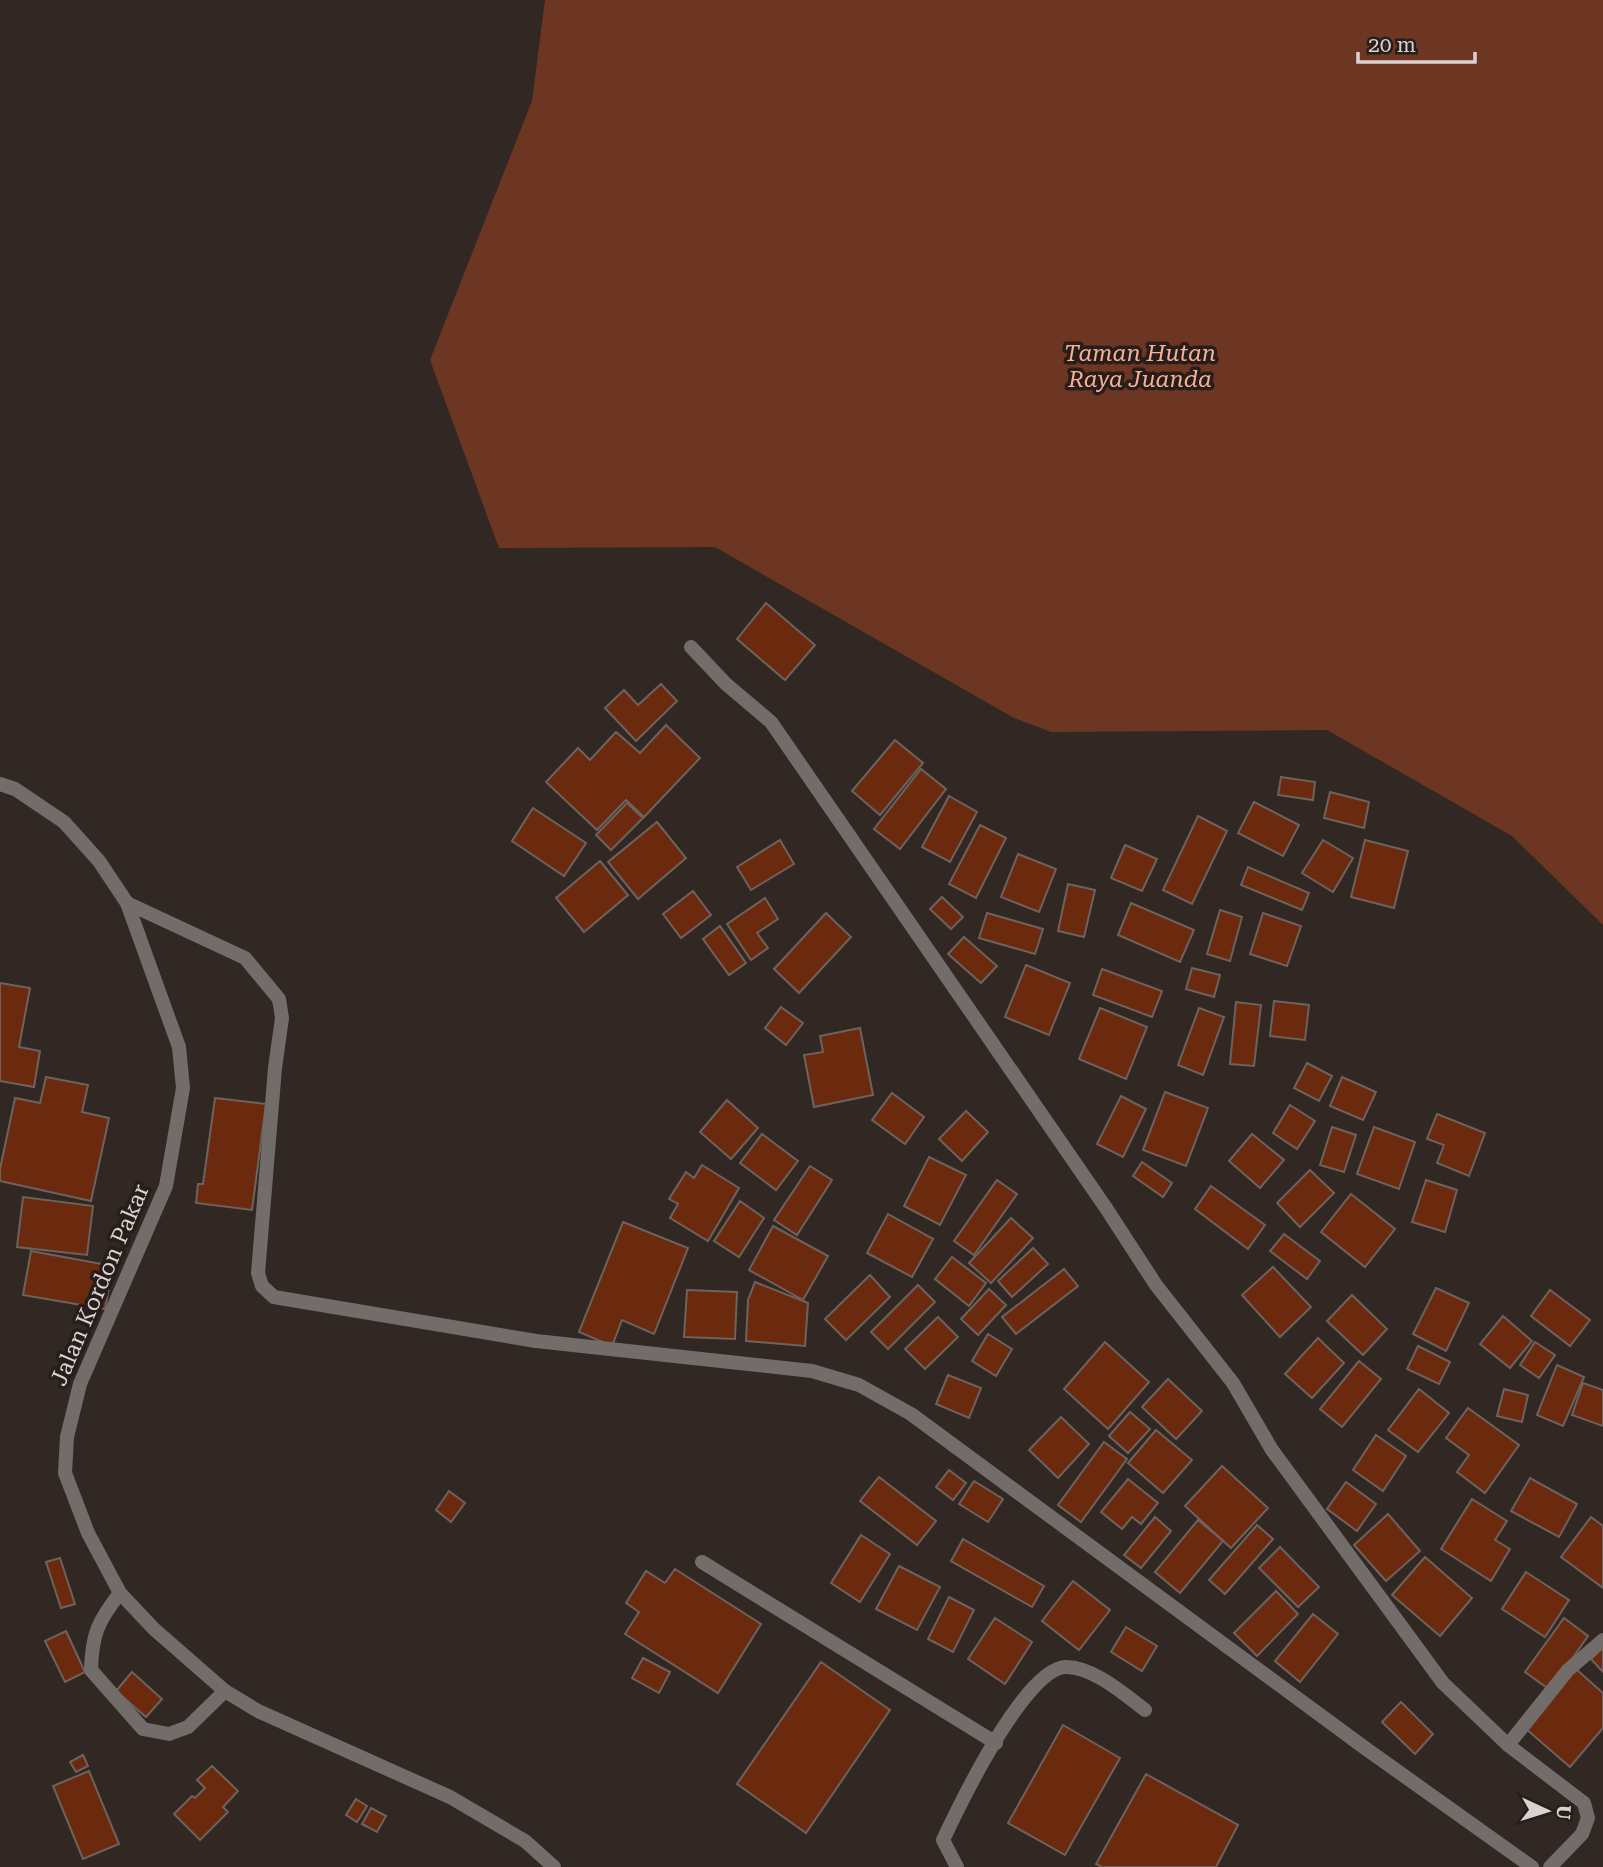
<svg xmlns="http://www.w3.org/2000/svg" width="1603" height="1867" viewBox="0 0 1603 1867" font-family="'Roboto Serif',serif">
	<rect width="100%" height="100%" fill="#312723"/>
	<polygon fill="#6c3622" points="545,0 1603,0 1603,925 1512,836 1327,730 1051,732 1014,718 715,547 499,548 430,360 532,101"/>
	<g fill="#6b2a0e" stroke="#6d625e" stroke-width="2">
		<polygon points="766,603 815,645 785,680 737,639"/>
		<polygon points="661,684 677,701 636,741 605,708 624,690 638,705"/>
		<polygon points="666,725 700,758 644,817 626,800 597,830 546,782 578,748 590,760 616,732 640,753"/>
		<polygon points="895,740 923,763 880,815 852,791"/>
		<polygon points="921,769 946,789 900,849 874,829"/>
		<polygon points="1281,777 1315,782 1313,800 1278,795"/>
		<polygon points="1330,792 1369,802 1364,828 1324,818"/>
		<polygon points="949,796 977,812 950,862 922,847"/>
		<polygon points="1254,802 1299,825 1283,856 1238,833"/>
		<polygon points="627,803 643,818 611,850 596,835"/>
		<polygon points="533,808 586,843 564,876 512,841"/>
		<polygon points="1198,816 1227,831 1192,904 1163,890"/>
		<polygon points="657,822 686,858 638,899 608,862"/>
		<polygon points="980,825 1006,838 976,898 949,884"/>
		<polygon points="780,840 794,864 751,890 737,867"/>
		<polygon points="1323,840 1353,858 1333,892 1302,873"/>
		<polygon points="1365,840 1408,851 1394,908 1351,897"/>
		<polygon points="1125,845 1157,859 1142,891 1111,878"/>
		<polygon points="1018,854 1056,869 1039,912 1001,897"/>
		<polygon points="600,861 628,895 584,932 556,898"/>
		<polygon points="1248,867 1309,893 1302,910 1241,885"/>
		<polygon points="1068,884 1095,890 1084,937 1058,931"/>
		<polygon points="693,891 711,915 681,938 663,914"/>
		<polygon points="942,897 963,917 951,929 930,909"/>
		<polygon points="765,898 778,919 757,933 768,948 751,960 727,924"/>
		<polygon points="1131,903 1194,930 1180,962 1118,935"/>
		<polygon points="1220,910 1242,917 1230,961 1207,954"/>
		<polygon points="826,913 851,937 799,993 774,969"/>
		<polygon points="987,913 1043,929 1035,954 979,938"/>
		<polygon points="1263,913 1301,926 1287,966 1250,954"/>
		<polygon points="720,926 746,963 729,975 703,939"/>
		<polygon points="964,937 997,966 981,983 948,954"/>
		<polygon points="1026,965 1070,983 1049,1035 1005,1017"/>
		<polygon points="1192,968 1220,975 1214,997 1186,989"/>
		<polygon points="1102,969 1162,991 1152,1017 1093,995"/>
		<polygon points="0,983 30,988 19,1047 40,1051 34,1087 0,1081"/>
		<polygon points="1274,1001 1309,1005 1305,1040 1270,1036"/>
		<polygon points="1236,1002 1261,1005 1254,1066 1230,1064"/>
		<polygon points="781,1007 803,1023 786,1045 765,1028"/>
		<polygon points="1100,1008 1147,1027 1126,1079 1079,1059"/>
		<polygon points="1199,1008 1224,1017 1203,1075 1178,1065"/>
		<polygon points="860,1028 873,1095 814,1107 804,1055 823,1052 820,1036"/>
		<polygon points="1307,1063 1332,1076 1319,1101 1294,1088"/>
		<polygon points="46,1077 88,1085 82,1112 109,1118 91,1201 0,1181 0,1169 15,1098 40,1103"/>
		<polygon points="1342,1077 1376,1092 1363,1120 1330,1106"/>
		<polygon points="1165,1092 1208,1108 1186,1166 1143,1150"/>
		<polygon points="892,1093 924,1117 905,1144 872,1120"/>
		<polygon points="1121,1096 1146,1109 1123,1157 1097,1144"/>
		<polygon points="215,1098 266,1104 252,1210 196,1203 198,1184 203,1184"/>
		<polygon points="727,1100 758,1128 731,1159 700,1132"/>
		<polygon points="1290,1105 1315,1121 1297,1149 1273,1133"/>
		<polygon points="966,1111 988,1132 962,1161 939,1139"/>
		<polygon points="1437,1114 1485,1133 1469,1176 1437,1163 1444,1145 1427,1139"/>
		<polygon points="1332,1127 1356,1135 1344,1172 1320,1165"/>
		<polygon points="1374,1127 1415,1142 1399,1189 1357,1174"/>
		<polygon points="762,1134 798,1161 776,1190 740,1163"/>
		<polygon points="1252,1134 1284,1160 1260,1188 1229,1161"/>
		<polygon points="929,1157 966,1175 940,1225 904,1206"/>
		<polygon points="1142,1162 1172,1183 1163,1197 1133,1176"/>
		<polygon points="702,1165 739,1188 708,1241 670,1218 678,1204 669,1199 686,1172 694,1178"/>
		<polygon points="810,1166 832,1180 797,1235 774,1220"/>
		<polygon points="1310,1170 1334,1193 1300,1227 1277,1203"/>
		<polygon points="997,1180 1017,1194 974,1255 954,1241"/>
		<polygon points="1426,1180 1457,1190 1445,1232 1412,1222"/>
		<polygon points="1211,1186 1265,1225 1248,1249 1195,1209"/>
		<polygon points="1351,1194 1395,1229 1365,1267 1321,1232"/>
		<polygon points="23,1197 93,1206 87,1255 17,1247"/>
		<polygon points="740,1201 764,1218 739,1257 714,1241"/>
		<polygon points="888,1214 933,1239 912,1277 867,1253"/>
		<polygon points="1011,1218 1033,1238 991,1283 969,1263"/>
		<polygon points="623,1222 688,1248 654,1334 622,1320 612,1346 579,1332"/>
		<polygon points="773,1226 828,1256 803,1300 749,1270"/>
		<polygon points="1284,1234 1320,1261 1307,1279 1270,1251"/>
		<polygon points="1033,1248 1048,1264 1012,1297 998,1281"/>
		<polygon points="31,1251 113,1266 105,1309 23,1295"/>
		<polygon points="952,1257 986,1283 969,1306 935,1279"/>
		<polygon points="1273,1267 1311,1307 1280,1337 1242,1295"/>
		<polygon points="1064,1269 1078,1286 1016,1334 1002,1317"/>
		<polygon points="870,1275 890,1297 846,1340 825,1319"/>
		<polygon points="755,1282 808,1303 805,1346 746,1341 748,1300"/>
		<polygon points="918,1285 935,1302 888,1349 871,1332"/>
		<polygon points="1436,1288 1469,1303 1446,1351 1413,1334"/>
		<polygon points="989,1289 1006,1305 978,1335 961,1319"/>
		<polygon points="687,1290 737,1292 735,1339 684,1337"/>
		<polygon points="1550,1290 1590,1320 1570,1346 1531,1316"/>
		<polygon points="1352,1295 1387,1329 1363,1355 1327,1321"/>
		<polygon points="1503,1316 1532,1341 1510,1368 1480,1344"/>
		<polygon points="938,1317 958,1337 925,1369 905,1349"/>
		<polygon points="988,1334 1012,1349 996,1376 972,1361"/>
		<polygon points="1318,1338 1344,1363 1312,1398 1285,1374"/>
		<polygon points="1105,1342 1149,1382 1108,1429 1064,1389"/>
		<polygon points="1535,1342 1555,1355 1539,1378 1520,1365"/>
		<polygon points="1418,1346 1450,1362 1439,1384 1407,1369"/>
		<polygon points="1359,1361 1381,1379 1342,1427 1320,1409"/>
		<polygon points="1557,1365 1584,1377 1563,1426 1537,1415"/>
		<polygon points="948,1375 981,1388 969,1418 936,1404"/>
		<polygon points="1168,1379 1202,1411 1176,1439 1142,1407"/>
		<polygon points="1583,1383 1603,1390 1603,1426 1572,1415"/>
		<polygon points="1419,1389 1449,1413 1418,1452 1388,1430"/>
		<polygon points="1504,1389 1528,1395 1522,1422 1497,1416"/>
		<polygon points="1468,1408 1519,1445 1485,1493 1457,1472 1469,1455 1446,1438"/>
		<polygon points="1130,1412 1150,1429 1128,1453 1109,1436"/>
		<polygon points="1061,1417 1089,1444 1058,1478 1029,1450"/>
		<polygon points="1156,1430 1192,1460 1163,1493 1128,1463"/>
		<polygon points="1376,1435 1406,1456 1383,1491 1353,1470"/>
		<polygon points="1104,1442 1127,1459 1081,1522 1058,1505"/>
		<polygon points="1222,1466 1268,1508 1231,1548 1185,1506"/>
		<polygon points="949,1470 966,1483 953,1500 936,1487"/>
		<polygon points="879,1477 936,1521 917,1545 860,1501"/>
		<polygon points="1530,1478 1577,1504 1559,1537 1511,1511"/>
		<polygon points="1128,1479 1158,1503 1141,1524 1132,1517 1122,1529 1101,1512"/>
		<polygon points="974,1481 1003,1499 988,1522 959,1504"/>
		<polygon points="1346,1482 1376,1504 1357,1531 1327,1509"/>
		<polygon points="449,1491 465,1503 451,1522 436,1510"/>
		<polygon points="1472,1499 1507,1521 1495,1540 1510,1549 1491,1581 1441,1549"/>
		<polygon points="1388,1514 1420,1551 1386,1581 1354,1545"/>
		<polygon points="1155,1517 1171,1531 1141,1568 1124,1555"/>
		<polygon points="1591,1517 1603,1526 1603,1588 1561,1557"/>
		<polygon points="1198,1520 1223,1541 1180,1593 1155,1572"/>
		<polygon points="1257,1525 1273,1539 1225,1594 1209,1580"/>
		<polygon points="861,1535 890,1554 860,1602 831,1583"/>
		<polygon points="963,1539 1044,1586 1032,1607 951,1561"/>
		<polygon points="1280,1547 1319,1587 1298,1607 1259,1568"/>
		<polygon points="1425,1557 1472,1598 1440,1636 1392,1595"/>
		<polygon points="60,1558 75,1604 61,1608 46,1562"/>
		<polygon points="899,1566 940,1587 917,1630 876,1609"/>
		<polygon points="675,1569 761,1624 718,1693 625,1634 639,1612 626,1603 646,1571 665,1583"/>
		<polygon points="1526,1572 1569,1600 1545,1637 1502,1609"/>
		<polygon points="1073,1581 1110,1610 1079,1650 1042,1621"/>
		<polygon points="1276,1591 1298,1614 1257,1656 1234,1633"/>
		<polygon points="949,1597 974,1610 953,1652 928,1639"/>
		<polygon points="1313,1614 1338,1634 1300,1682 1275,1661"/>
		<polygon points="995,1618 1032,1642 1005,1684 968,1659"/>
		<polygon points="1564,1618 1588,1636 1550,1690 1525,1672"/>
		<polygon points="1126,1627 1157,1646 1142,1671 1111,1652"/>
		<polygon points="66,1631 85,1672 65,1682 45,1641"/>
		<polygon points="1603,1647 1603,1672 1591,1659"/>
		<polygon points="643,1658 670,1672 659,1693 632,1678"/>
		<polygon points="821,1662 890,1710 806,1833 737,1784"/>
		<polygon points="1576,1669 1603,1693 1603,1728 1570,1767 1526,1729"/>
		<polygon points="132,1672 162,1699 146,1717 116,1691"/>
		<polygon points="1401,1702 1433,1734 1415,1754 1382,1722"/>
		<polygon points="1063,1725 1120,1758 1065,1855 1008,1823"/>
		<polygon points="83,1755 88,1766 76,1772 70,1762"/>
		<polygon points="212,1766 238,1791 223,1807 228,1812 200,1840 174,1814 192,1796 195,1798 205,1788 197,1780"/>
		<polygon points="89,1771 119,1844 83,1859 53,1786"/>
		<polygon points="1146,1774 1238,1825 1216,1867 1102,1867 1096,1864"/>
		<polygon points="356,1799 367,1806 357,1822 346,1815"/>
		<polygon points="371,1808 386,1816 377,1832 362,1824"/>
	</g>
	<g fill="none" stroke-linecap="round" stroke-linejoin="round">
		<g stroke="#726d6b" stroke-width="14">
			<polyline points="702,1562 996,1743"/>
			<path d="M 120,1593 C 98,1621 92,1634 91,1670 L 143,1729 L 169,1734 L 188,1727 L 225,1691"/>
			<path d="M 957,1867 L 943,1840 C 960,1804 1024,1670 1065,1667 C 1092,1666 1124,1694 1145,1710"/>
		</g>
		<g stroke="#726d6b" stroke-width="14">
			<polyline points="691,647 726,684 771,722 1106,1208 1156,1285 1233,1383 1272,1450 1443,1683 1508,1745 1584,1803 1588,1818 1582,1834 1550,1867"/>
			<polyline points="0,784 15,789 64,822 99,861 127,903 179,1047 183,1088 166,1186 80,1384 67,1437 65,1473 88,1533 120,1593 154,1629 225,1691 258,1711 450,1797 525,1841 554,1867"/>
			<polyline points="127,903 245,958 279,999 282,1018 275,1068 258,1273 262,1286 274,1297 536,1341 812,1371 859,1385 911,1414 1365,1748 1532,1867"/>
			<polyline points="1508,1745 1568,1670 1603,1640"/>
		</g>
	</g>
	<g text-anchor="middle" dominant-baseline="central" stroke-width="7" stroke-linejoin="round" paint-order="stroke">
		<g font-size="23" font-style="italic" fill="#f9b196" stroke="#271d1a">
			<text x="1140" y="353">Taman Hutan<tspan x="1140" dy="26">Raya Juanda</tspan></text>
		</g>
		<g font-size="23" fill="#d9d2d0" stroke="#271d1a">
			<text transform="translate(100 1285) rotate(-67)">Jalan Kordon Pakar</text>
		</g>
	</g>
	<g transform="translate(1547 1811) rotate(94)" stroke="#271d1a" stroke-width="5" paint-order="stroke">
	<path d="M0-5L12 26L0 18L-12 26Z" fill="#d9d2d0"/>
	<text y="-10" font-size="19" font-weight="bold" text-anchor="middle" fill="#d9d2d0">U</text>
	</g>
	<path d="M1358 52v10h117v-10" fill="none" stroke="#d9d2d0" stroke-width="3.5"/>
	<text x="1368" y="52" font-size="21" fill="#d9d2d0" stroke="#271d1a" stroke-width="5" paint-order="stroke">20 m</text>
</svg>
